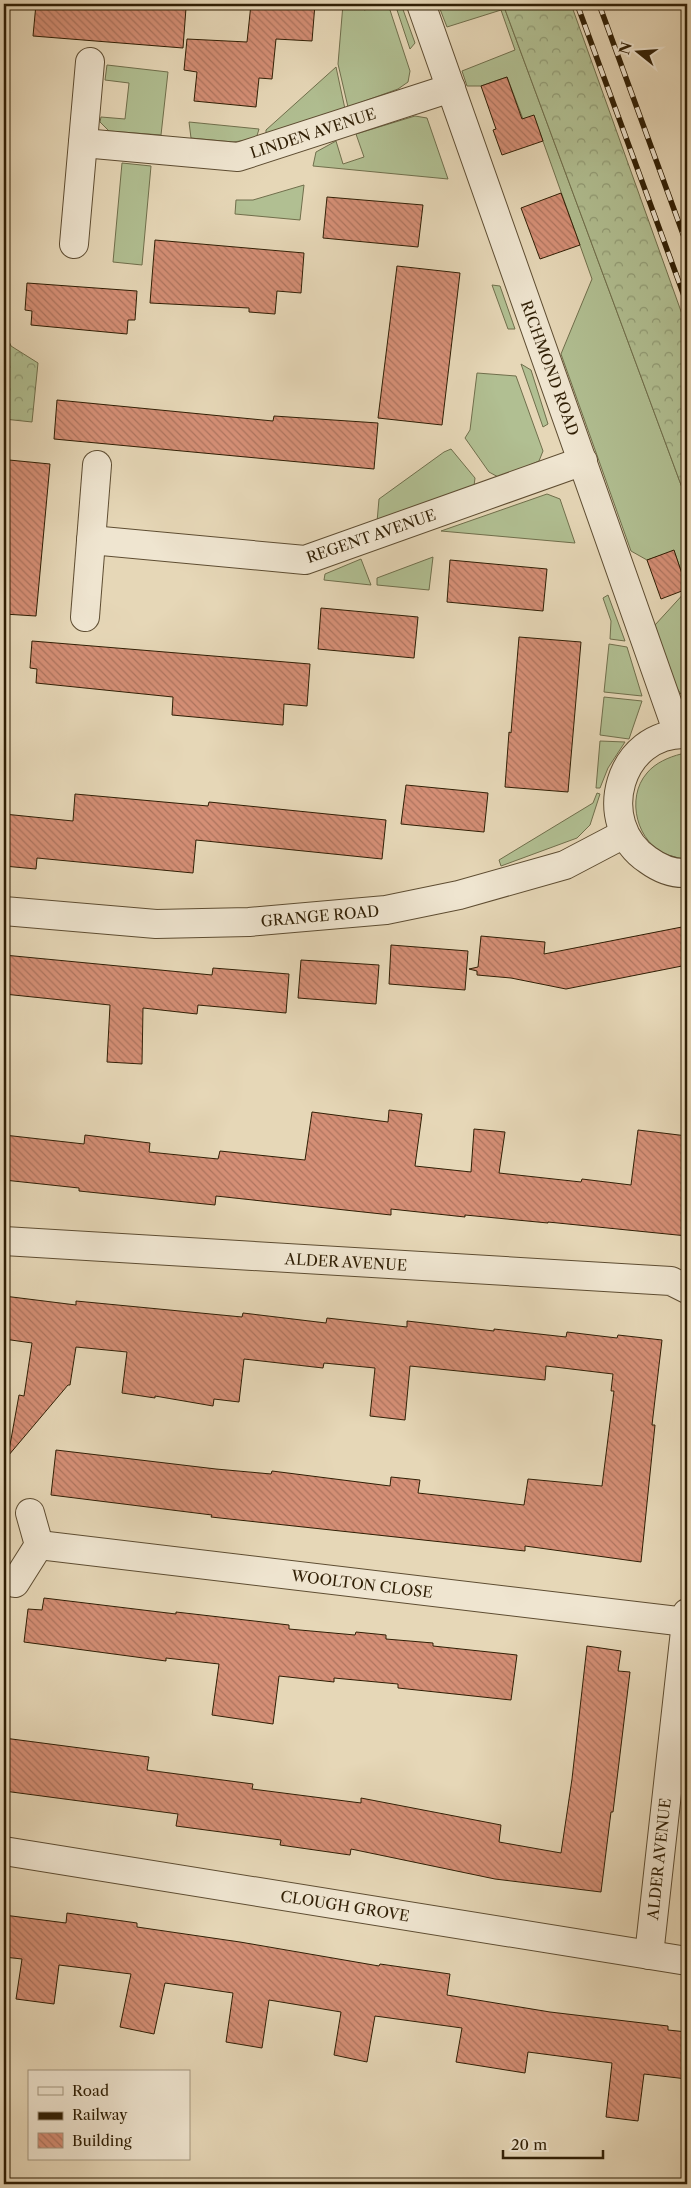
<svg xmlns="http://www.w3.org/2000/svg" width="691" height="2188" viewBox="0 0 691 2188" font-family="'Libre Caslon Text',serif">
	<defs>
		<pattern id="forest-crowns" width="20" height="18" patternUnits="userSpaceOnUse" patternTransform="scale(1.25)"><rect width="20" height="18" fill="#b1bf92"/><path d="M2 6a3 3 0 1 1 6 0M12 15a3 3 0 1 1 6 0" fill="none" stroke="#909b75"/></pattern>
		<pattern id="building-back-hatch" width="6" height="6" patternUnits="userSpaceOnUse" patternTransform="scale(1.25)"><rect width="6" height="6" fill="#d58f76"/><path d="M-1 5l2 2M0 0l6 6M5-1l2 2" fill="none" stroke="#ad745f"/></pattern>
	</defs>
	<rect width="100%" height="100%" fill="#e6d7b7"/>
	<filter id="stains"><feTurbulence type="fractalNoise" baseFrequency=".004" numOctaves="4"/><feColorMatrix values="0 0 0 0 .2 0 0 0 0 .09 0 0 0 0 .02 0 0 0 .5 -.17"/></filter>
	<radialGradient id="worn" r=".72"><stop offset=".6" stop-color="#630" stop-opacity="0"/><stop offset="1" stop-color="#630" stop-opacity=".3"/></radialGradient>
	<g fill="#b1bf92" stroke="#706f4c">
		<polygon points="343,4 362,4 364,10 388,4 410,71 408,82 398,89 348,107 338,64"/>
		<polygon points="395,4 401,4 415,43 410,49"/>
		<polygon points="438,4 503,4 687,501 687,587 674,551 647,560 631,551 561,354 592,279 534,116 523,119 507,77 481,86 467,86 462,71 515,50 501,10 447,27"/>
		<polygon points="107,65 168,72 161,135 109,131 100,122 101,117 125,119 129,83 105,80"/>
		<polygon points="336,67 345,109 266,136 266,130"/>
		<polygon points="415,116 427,118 448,179 313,166 316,152 336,141 343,164 364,157 356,134"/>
		<polygon points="189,122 259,129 256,139 233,142 191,138"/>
		<polygon points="122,163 151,166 142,265 113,262"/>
		<polygon points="304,185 300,220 235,214 236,200 253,200"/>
		<polygon points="492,285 500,286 515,329 508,329"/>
		<polygon points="521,364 531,370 548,424 543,427"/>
		<polygon points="477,373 516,376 543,451 539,461 500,478 489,472 465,438 470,430"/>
		<polygon points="451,449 475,478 474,486 377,522 379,499 444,452"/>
		<polygon points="547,494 560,499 575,543 441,531"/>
		<polygon points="433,557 429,590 377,585 377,578"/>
		<polygon points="361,559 371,585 324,580 325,574"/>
		<path d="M 687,590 L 687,701 C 670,686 662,646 655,625 Z"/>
		<polygon points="608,595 625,641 610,639 611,621 603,598"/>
		<polygon points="609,644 627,647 642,696 604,692"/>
		<polygon points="604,697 642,701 629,739 600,735"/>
		<polygon points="600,741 625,742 608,768 600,788 596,788"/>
		<path d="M 681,754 L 687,755 L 687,859 C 681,859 675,857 668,855 C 637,844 625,798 647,773 C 655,763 669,757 681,754 Z"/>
		<polygon points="597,793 600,794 590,825 577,838 501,866 499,860 593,803"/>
	</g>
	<g fill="url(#forest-crowns)" stroke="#706f4c">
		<polygon points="503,4 571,4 687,328 687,501"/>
		<polygon points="4,330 11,346 38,363 32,422 4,419"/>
	</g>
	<g fill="url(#building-back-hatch)" stroke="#301f05">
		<polygon points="36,4 162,4 162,6 186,8 183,48 33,36"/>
		<polygon points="251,4 315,4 312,41 276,39 272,79 259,78 256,107 194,101 197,72 184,70 187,39 247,42"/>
		<polygon points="507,77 522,119 534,115 543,141 502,155 493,130 496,129 481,86"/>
		<polygon points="561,193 580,245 540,259 521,208"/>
		<polygon points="327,197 423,205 418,247 323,238"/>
		<polygon points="155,240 304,253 301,293 277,291 275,314 249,312 249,308 150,303"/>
		<polygon points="397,266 460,273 442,425 378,418"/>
		<polygon points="27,283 137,291 135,320 128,320 127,334 31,325 32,311 25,310"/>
		<polygon points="57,400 273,421 274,416 378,423 374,469 54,439"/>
		<polygon points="9,460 50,464 36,616 4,614 4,478 7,479"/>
		<polygon points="674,550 687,589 661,599 647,560"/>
		<polygon points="450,560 547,569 543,611 447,602"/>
		<polygon points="321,608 418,617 414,658 318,649"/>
		<polygon points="519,637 581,642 568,792 505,787 509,732 511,733"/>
		<polygon points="32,641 310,664 307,706 284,704 283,725 172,715 173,697 36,683 37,669 30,668"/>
		<polygon points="406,785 488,793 484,832 401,824"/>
		<polygon points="75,794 208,806 209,802 386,820 382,859 196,840 193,873 37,858 36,869 4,866 4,814 73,821"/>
		<polygon points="687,926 687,965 566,989 511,978 477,975 477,971 469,969 478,967 481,936 545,942 544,954"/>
		<polygon points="391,945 468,951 465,990 389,984"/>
		<polygon points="4,955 212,975 213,968 289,974 286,1013 198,1005 197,1014 143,1008 142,1064 107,1062 110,1005 4,994"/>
		<polygon points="301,960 379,965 376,1004 298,998"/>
		<polygon points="389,1110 422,1114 415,1166 471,1172 474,1129 505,1132 499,1173 581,1182 582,1179 631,1185 638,1130 687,1136 687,1236 548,1222 548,1223 465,1215 465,1217 391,1209 391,1215 216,1196 215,1205 79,1191 79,1188 4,1180 4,1135 84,1144 85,1135 150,1143 149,1152 218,1159 220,1151 305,1160 312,1112 388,1122"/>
		<polygon points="4,1296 76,1305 76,1301 242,1317 243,1313 326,1323 327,1318 407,1327 407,1321 494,1331 494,1329 566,1337 567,1332 617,1338 618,1335 662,1340 652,1425 655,1425 641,1562 525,1546 525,1551 211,1517 212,1515 51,1495 56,1450 216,1469 271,1474 272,1471 390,1486 391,1477 420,1480 418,1493 524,1505 528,1479 602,1486 614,1391 611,1391 613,1374 546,1366 545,1380 410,1366 405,1420 370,1416 375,1368 324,1363 323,1368 244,1359 239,1402 214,1399 213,1406 155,1396 155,1398 122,1393 127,1352 76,1347 70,1385 68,1385 8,1456 19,1395 24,1396 32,1343 4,1339"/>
		<polygon points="44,1598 176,1614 176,1612 289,1625 289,1629 355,1635 356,1632 386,1635 386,1639 433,1643 433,1646 517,1655 511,1700 398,1688 398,1684 334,1678 334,1682 279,1676 273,1724 212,1715 219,1664 166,1658 166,1661 24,1642 28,1609 42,1610"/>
		<polygon points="587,1646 621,1651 618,1671 630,1672 613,1812 611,1812 601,1892 495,1879 351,1849 350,1855 280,1845 281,1840 176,1826 178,1814 4,1791 4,1738 149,1757 147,1770 253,1784 252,1789 361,1803 361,1798 501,1825 499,1842 561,1853 572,1779"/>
		<polygon points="67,1913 137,1923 137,1927 240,1942 379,1966 380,1964 450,1974 447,1995 550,2012 668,2026 668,2030 687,2032 687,2079 644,2074 638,2121 606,2117 612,2063 528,2052 525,2073 456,2062 462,2028 375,2016 367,2062 334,2055 341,2012 269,2000 262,2048 226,2042 233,1993 165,1983 154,2034 120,2027 131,1974 59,1965 54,2004 16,1999 22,1959 4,1957 4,1915 66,1923"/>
	</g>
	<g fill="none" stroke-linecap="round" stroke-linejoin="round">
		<g stroke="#5e4d32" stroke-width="30">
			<g id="minor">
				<polyline points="421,4 678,733"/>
				<polyline points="83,143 238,157 451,88"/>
				<polyline points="74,244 90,62"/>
				<polyline points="91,540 305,560 583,461"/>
				<polyline points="85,617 97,465"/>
				<path d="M 687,734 C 619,731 593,823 648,860 C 659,868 673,874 687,873"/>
				<polyline points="4,911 156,924 249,922 386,910 459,895 565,865 624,834"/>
				<polyline points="4,1241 671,1281 687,1289"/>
				<polyline points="39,1545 686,1622"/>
				<polyline points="15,1583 39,1545 30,1513"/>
				<polyline points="4,1851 687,1961"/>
				<polyline points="649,1955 687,1613"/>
			</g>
		</g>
		<use href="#minor" stroke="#efe5d0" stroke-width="28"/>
		<g stroke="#301f05" stroke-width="5.5">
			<g id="rail">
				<polyline points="577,4 687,304"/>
				<polyline points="599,4 687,245"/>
			</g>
		</g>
		<use href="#rail" stroke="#efe5d0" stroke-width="4" stroke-dasharray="11" stroke-linecap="butt"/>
	</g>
	<g text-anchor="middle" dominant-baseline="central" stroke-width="4" stroke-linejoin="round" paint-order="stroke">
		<g font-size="15" fill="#301f05" stroke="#efe5d0">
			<text transform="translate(313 133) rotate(-18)">LINDEN AVENUE</text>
			<text transform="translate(550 368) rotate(70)">RICHMOND ROAD</text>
			<text transform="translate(371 536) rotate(-19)">REGENT AVENUE</text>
			<text transform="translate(320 916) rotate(-5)">GRANGE ROAD</text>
			<text transform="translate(346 1262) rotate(3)">ALDER AVENUE</text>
			<text transform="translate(362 1584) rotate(7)">WOOLTON CLOSE</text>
			<text transform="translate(659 1859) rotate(-84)">ALDER AVENUE</text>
			<text transform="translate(345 1906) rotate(9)">CLOUGH GROVE</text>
		</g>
	</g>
	<rect width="691" height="2188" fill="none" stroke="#e6d7b7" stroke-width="20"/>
	<rect x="5" y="5" width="681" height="2178" fill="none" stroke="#301f05" stroke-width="2.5"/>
	<rect x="10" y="10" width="671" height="2168" fill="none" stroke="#301f05"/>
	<rect x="28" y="2070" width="162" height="90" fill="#efe5d0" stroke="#a3967f"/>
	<rect x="38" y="2087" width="25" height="8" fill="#efe5d0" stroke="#a3967f"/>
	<text x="72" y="2096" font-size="15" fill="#301f05">Road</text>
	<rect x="38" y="2112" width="25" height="8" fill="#301f05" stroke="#a3967f"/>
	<text x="72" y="2120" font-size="15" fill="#301f05">Railway</text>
	<rect x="38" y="2133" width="25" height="15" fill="url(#building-back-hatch)" stroke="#a3967f"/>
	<text x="72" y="2146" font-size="15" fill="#301f05">Building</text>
	<g transform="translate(638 52) rotate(287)" stroke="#efe5d0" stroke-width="4" paint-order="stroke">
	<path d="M0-4L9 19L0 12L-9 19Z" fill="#301f05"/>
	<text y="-8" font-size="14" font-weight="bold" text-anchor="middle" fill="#301f05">N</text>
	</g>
	<path d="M503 2150v8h100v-8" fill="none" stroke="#301f05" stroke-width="2.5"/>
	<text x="511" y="2150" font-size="15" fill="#301f05" stroke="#efe5d0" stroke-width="4" paint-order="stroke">20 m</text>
	<rect width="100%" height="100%" filter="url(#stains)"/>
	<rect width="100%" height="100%" fill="url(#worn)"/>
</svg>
